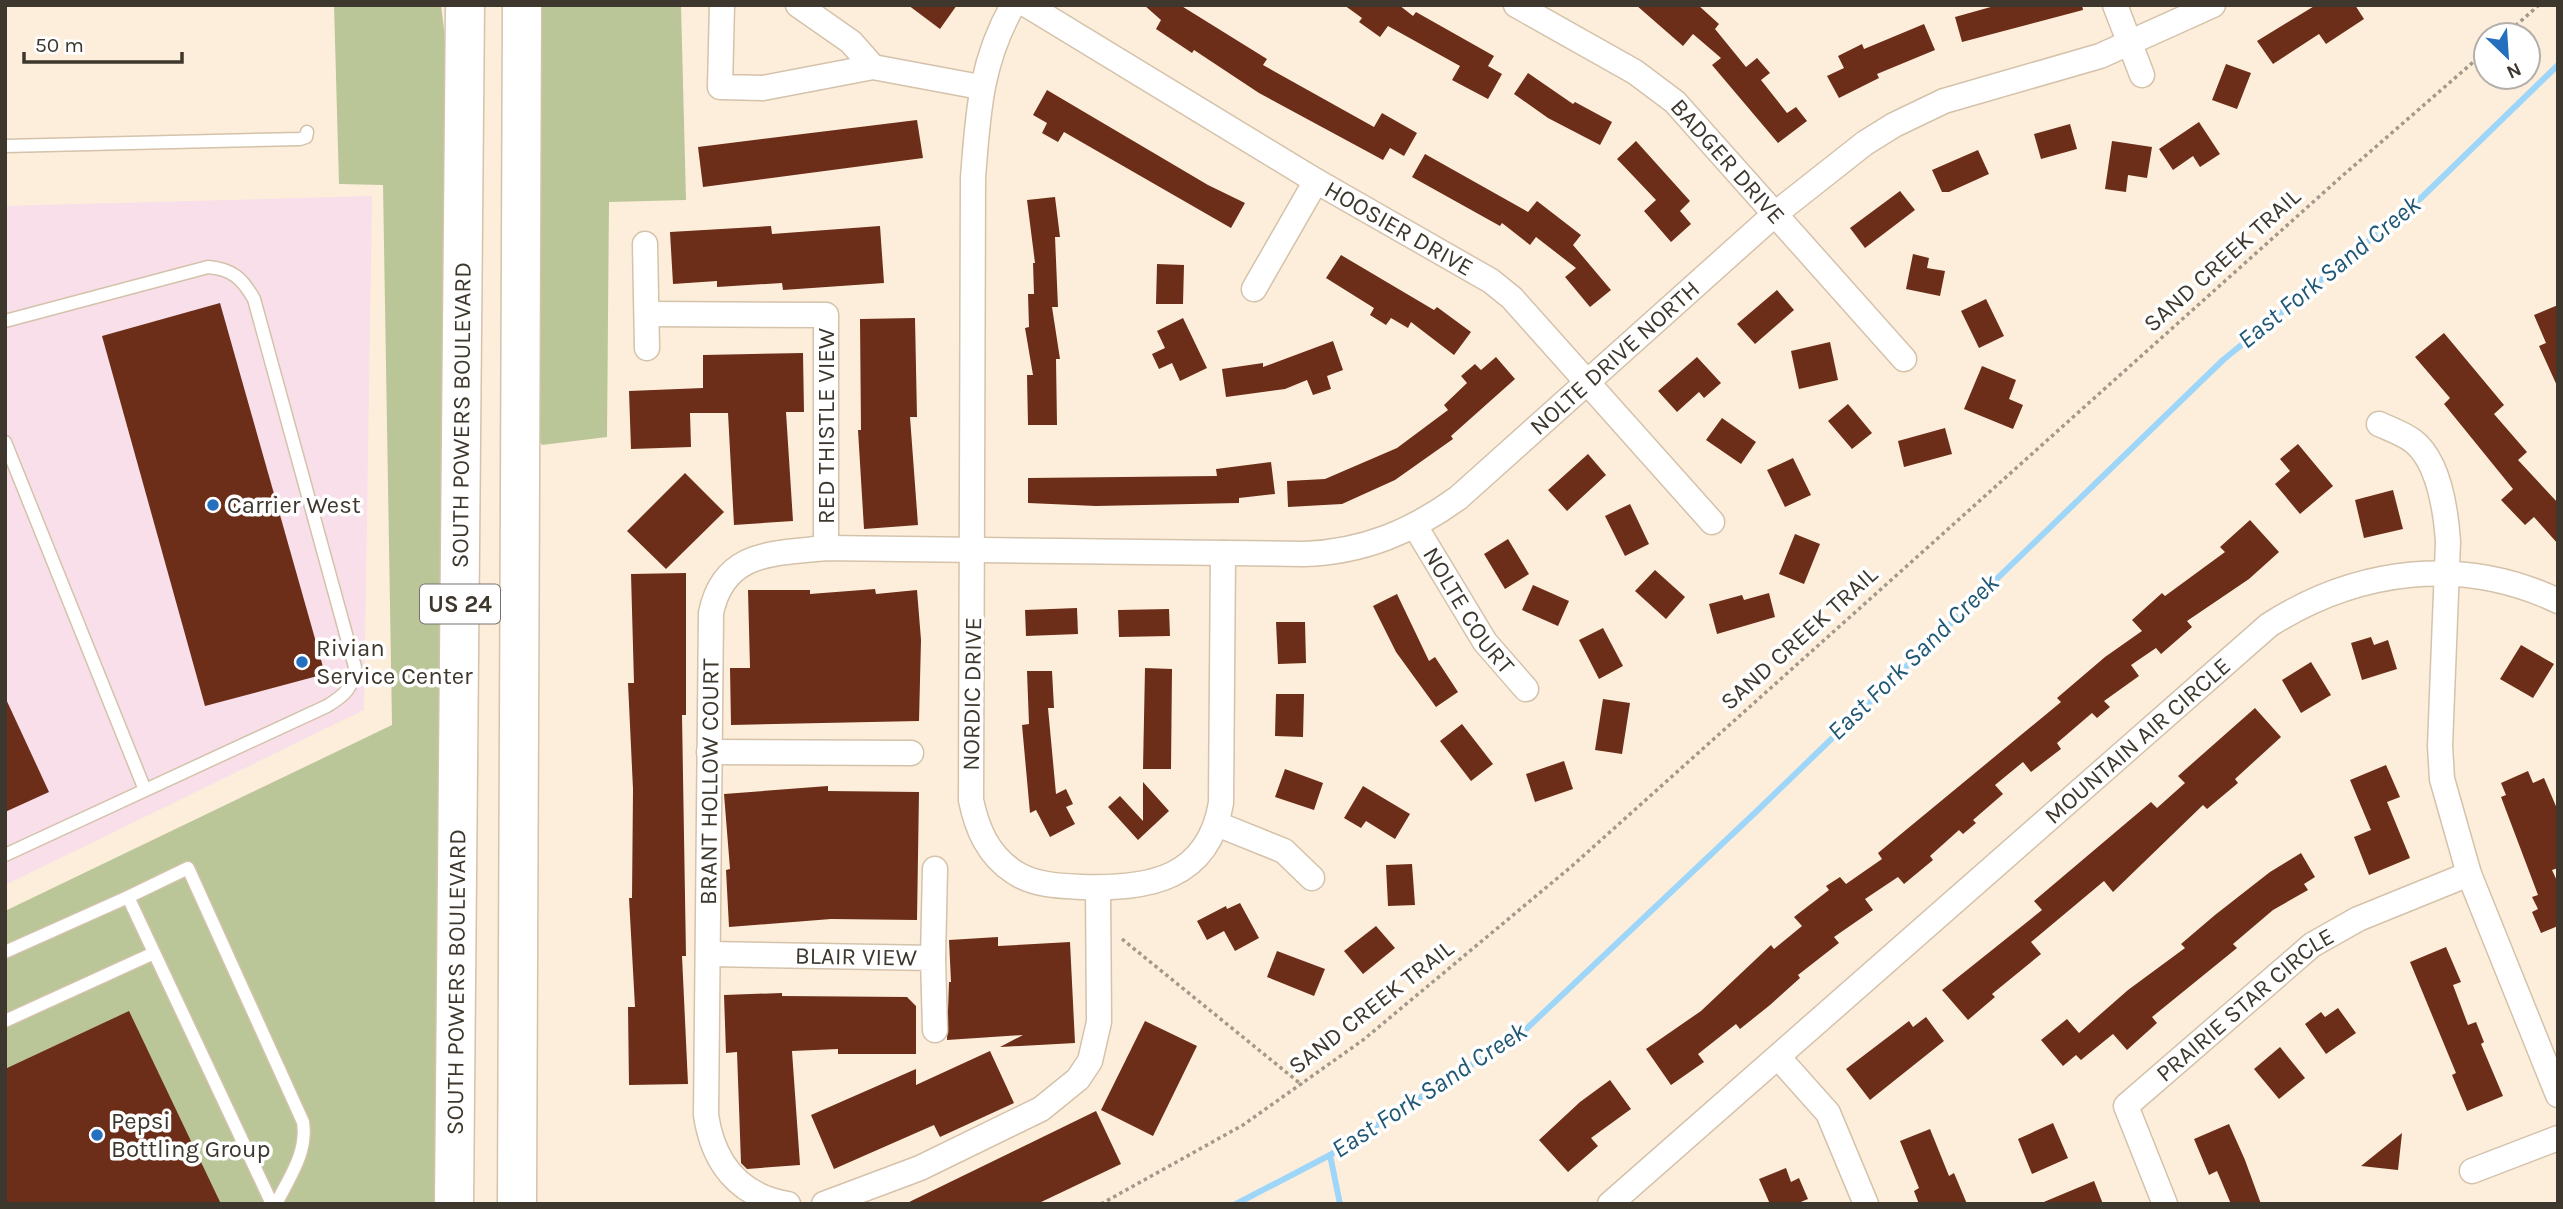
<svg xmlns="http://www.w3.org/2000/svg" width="2563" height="1209" viewBox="0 0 2563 1209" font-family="Karla,sans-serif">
	<rect width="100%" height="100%" fill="#fdeedb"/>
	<polygon fill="#f8dfe9" points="372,196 364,710 5,885 5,206"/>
	<g fill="#bac698">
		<polygon points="334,5 441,5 463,185 454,1204 5,1204 5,911 392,725 383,185 339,184"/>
		<polygon points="521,5 681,5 686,200 609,202 607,437 542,445 521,415"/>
	</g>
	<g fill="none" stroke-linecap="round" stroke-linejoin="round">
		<g stroke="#9ed6fa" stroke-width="6">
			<polyline points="1330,1155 1340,1204"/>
			<polyline points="1236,1204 1330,1155 1523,1032 1759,809 2223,360 2420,199 2558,65"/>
		</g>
	</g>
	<g fill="#6c2e18">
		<polygon points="908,5 957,5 940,29"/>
		<polygon points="1144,5 1180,5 1267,59 1263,65 1374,127 1382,113 1417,133 1404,156 1390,148 1383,160 1259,93 1194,50 1192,53 1156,29 1161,20"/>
		<polygon points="1344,5 1399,5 1413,16 1416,12 1494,56 1488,66 1502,74 1488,99 1452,80 1460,66 1388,26 1380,37 1359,22 1362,18"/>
		<polygon points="1636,5 1698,5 1719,24 1715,29 1746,67 1757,58 1770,73 1761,80 1787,113 1796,107 1807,121 1778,143 1712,65 1721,58 1693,34 1683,46"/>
		<polygon points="1998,5 2082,5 2083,10 1962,42 1955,17"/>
		<polygon points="2316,5 2355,5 2364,19 2326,44 2319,34 2273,64 2257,41"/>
		<polygon points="1924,24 1935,50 1877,74 1879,78 1839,98 1827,76 1844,68 1838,56 1862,44 1864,49"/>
		<polygon points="2226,64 2251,73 2237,109 2212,100"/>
		<polygon points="1528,73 1573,104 1575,102 1612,122 1600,145 1548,118 1514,94"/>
		<polygon points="1047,90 1208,185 1245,203 1231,228 1064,132 1058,142 1042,133 1047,123 1033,115"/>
		<polygon points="917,120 923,158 703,187 698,147"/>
		<polygon points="2199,122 2220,154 2200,167 2193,156 2173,170 2159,149"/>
		<polygon points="2070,124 2077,149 2041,159 2034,134"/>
		<polygon points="1636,141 1690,201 1680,211 1691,224 1671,242 1644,211 1656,200 1617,159"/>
		<polygon points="2112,141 2152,147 2147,178 2128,175 2126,192 2105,189"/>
		<polygon points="1978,150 1989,174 1949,192 1942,192 1932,170"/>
		<polygon points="1425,154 1528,212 1537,201 1581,235 1573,245 1611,290 1590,307 1565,277 1576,268 1536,237 1530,245 1502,223 1500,226 1412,177"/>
		<polygon points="1900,191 1915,210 1865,248 1850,228"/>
		<polygon points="1055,197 1060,237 1055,237 1058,307 1052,307 1060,359 1056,359 1057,425 1028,425 1027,375 1033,375 1025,328 1029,327 1028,294 1034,294 1033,263 1035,263 1027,200"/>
		<polygon points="771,226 772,234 880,226 884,283 783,290 782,283 717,287 717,281 673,284 670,232"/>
		<polygon points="1913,254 1929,258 1927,268 1945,271 1940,296 1906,289"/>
		<polygon points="1341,255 1434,310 1437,307 1471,332 1454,355 1411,322 1408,328 1391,318 1386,325 1370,315 1374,308 1326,278"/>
		<polygon points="1157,264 1184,265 1183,304 1156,304"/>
		<polygon points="1777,290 1794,310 1755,344 1737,324"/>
		<polygon points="1986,299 2004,336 1979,348 1961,311"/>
		<polygon points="220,303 325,674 205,706 102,336"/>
		<polygon points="2558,305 2558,388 2539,346 2546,343 2534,315"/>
		<polygon points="915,318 917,417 910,417 918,525 864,529 858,430 861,430 860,319"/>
		<polygon points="1183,318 1207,368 1180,381 1172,363 1159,369 1152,354 1165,348 1157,331"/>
		<polygon points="2444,333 2504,405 2494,414 2527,452 2518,460 2558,503 2558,544 2534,517 2525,525 2501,500 2513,489 2444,404 2450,398 2415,357"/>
		<polygon points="1333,341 1343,370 1327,376 1331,389 1313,395 1307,380 1285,389 1226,397 1222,369 1263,363 1263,367"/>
		<polygon points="1830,342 1838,380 1799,389 1791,351"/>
		<polygon points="803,353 804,412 786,412 793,521 734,525 728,413 690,413 691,447 631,449 629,391 703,388 703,355"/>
		<polygon points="1496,357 1515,379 1451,436 1453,439 1395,480 1342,504 1288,507 1287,481 1325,479 1397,448 1448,410 1444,405 1467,383 1461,376 1475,364 1481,370"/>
		<polygon points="1697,357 1721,383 1704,398 1699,392 1677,412 1658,391"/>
		<polygon points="1982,366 2016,380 2009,399 2023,405 2013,429 1964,409"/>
		<polygon points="1848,404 1872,433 1852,449 1828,421"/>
		<polygon points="1722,418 1756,442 1741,464 1706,440"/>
		<polygon points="1945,428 1952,454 1904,467 1898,441"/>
		<polygon points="2298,444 2333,486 2300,514 2275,484 2290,471 2280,459"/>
		<polygon points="1588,454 1606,475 1567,511 1548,490"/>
		<polygon points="1793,458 1811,495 1785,507 1767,470"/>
		<polygon points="1271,462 1275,494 1239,498 1239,503 1096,506 1028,503 1028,478 1217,476 1216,469"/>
		<polygon points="685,473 724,512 666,569 627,531"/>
		<polygon points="2393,490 2403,529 2364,538 2355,500"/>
		<polygon points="1630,504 1649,544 1625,556 1605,516"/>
		<polygon points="2250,520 2279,552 2249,579 2187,621 2192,627 2161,654 2156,648 2131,665 2139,676 2104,701 2110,707 2097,718 2092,713 2057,743 2061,749 2031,772 2023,762 1995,785 2003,794 1973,820 1976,823 1963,834 1959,830 1930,856 1933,860 1904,884 1898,877 1865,899 1873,910 1834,937 1839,943 1798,975 1800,978 1770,1005 1740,1029 1736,1024 1698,1054 1704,1062 1671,1085 1646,1049 1701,1011 1771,945 1774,949 1802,926 1794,917 1829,890 1826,886 1840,877 1846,884 1882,859 1878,853 2061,702 2057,698 2105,657 2142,631 2132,620 2162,593 2165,596 2225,552 2220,547"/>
		<polygon points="1795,534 1820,544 1804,584 1779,574"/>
		<polygon points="1508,539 1529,574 1505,589 1484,554"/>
		<polygon points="1655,570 1685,597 1666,619 1635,591"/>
		<polygon points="686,573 686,715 682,715 686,956 682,956 688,1084 629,1085 628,1007 635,1007 629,898 632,898 633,789 628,683 634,683 631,574"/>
		<polygon points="1533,585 1569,601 1558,626 1522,610"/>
		<polygon points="875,589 876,594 917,590 921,640 919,721 731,725 730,668 750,668 748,590 810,590 810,594"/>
		<polygon points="1769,593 1775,617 1717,634 1709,604 1742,595 1744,600"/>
		<polygon points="1397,594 1429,661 1435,657 1458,692 1436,707 1396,652 1373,606"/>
		<polygon points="1077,608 1078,634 1026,636 1025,610"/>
		<polygon points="1169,609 1170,636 1119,637 1118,610"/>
		<polygon points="1276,622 1305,622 1306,663 1278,664"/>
		<polygon points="1603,628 1623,666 1599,679 1579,640"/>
		<polygon points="2371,637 2374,645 2388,640 2397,669 2362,680 2351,643"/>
		<polygon points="2521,645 2554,664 2533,698 2500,679"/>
		<polygon points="2311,662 2331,695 2301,713 2282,680"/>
		<polygon points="1145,668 1172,669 1171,769 1143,769"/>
		<polygon points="1027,671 1052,671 1054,708 1048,708 1056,794 1066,789 1073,804 1066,807 1075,824 1050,837 1036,810 1030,813 1022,725 1029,724"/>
		<polygon points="1276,694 1304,694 1303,737 1275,736"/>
		<polygon points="5,697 49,792 5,812"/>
		<polygon points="1603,699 1630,703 1622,754 1595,750"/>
		<polygon points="2255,708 2281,737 2235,779 2238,783 2207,809 2203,805 2113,892 2104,881 2031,942 2041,954 1992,994 1995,997 1968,1020 1942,990 2042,910 2034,901 2151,802 2157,808 2185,783 2178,776"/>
		<polygon points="1462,724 1493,764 1471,781 1440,741"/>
		<polygon points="1564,761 1573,789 1535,802 1526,774"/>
		<polygon points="2386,765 2400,797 2387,802 2410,858 2369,875 2354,837 2371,830 2350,780"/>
		<polygon points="1285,769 1323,783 1314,810 1275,797"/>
		<polygon points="2528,771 2533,783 2544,778 2558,811 2558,868 2552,870 2558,883 2558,926 2541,933 2532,912 2538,909 2532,897 2538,895 2501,797 2506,795 2501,783"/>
		<polygon points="1143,782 1169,811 1138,840 1108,807 1120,796 1143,821"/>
		<polygon points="828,786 828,791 919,792 917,920 831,919 729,927 726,870 730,869 724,794"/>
		<polygon points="1363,786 1410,814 1395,839 1366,821 1361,828 1344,818"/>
		<polygon points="2301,853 2315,877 2304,884 2308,890 2273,910 2233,944 2237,948 2152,1017 2157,1023 2127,1050 2113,1034 2081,1060 2076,1055 2063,1066 2041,1040 2067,1019 2079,1033 2128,990 2185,948 2181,944 2215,915 2270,872"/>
		<polygon points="1412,864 1415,905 1388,906 1386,865"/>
		<polygon points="1240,903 1259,938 1235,951 1224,931 1207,940 1197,921 1226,906 1227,909"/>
		<polygon points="1376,926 1395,948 1363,974 1344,951"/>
		<polygon points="998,937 998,946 1070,942 1075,1043 1000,1047 1023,1035 947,1040 949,982 951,982 949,940"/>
		<polygon points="2446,947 2461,982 2453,985 2468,1025 2476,1022 2484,1042 2481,1044 2503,1096 2467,1111 2452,1075 2456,1073 2410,962"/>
		<polygon points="1277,951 1325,969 1314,996 1267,977"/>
		<polygon points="782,993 782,996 907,997 916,1006 916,1054 838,1054 838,1049 792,1051 800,1165 747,1169 741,1163 737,1052 726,1053 724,995"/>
		<polygon points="2338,1008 2356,1033 2326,1054 2305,1024 2321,1012 2325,1017"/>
		<polygon points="129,1011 221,1204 5,1204 5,1069"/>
		<polygon points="1926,1017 1944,1041 1870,1100 1846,1069 1909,1021 1913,1027"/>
		<polygon points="1145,1021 1197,1046 1153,1136 1101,1110"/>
		<polygon points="2280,1047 2305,1078 2279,1099 2254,1069"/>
		<polygon points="990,1051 1014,1103 940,1137 934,1125 834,1169 811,1115 916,1069 916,1085"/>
		<polygon points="1610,1080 1631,1109 1591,1138 1598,1146 1568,1172 1539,1140 1580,1102"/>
		<polygon points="1096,1111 1121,1164 1037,1204 905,1204"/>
		<polygon points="2053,1123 2068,1158 2032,1174 2018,1139"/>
		<polygon points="2229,1124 2245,1160 2261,1204 2231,1204 2217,1171 2209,1175 2194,1139"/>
		<polygon points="1930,1129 1949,1176 1954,1173 1967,1204 1919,1204 1914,1191 1919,1188 1900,1141"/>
		<polygon points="2402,1133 2398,1170 2361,1166"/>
		<polygon points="1786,1168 1791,1182 1799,1178 1808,1199 1796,1204 1770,1204 1759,1179"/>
		<polygon points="2094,1181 2103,1204 2039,1204"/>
	</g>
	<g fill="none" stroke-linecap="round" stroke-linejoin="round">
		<g stroke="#d4c2ab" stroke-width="15">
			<g id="lane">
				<polyline points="5,146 300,139 306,137 307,132"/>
				<path d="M 5,321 L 208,267 C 232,269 242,278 254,299 L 355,667 C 353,688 345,695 327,706 L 5,855"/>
				<polyline points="5,442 145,790"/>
				<path d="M 128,897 L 188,868 L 303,1122 C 308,1152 289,1178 276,1204"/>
				<polyline points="5,952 128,897 272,1204"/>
				<polyline points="5,1021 154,953"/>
			</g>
		</g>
		<g stroke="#d4c2ab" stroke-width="27">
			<g id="street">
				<polyline points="722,5 720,87 763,88 873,67 980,87"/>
				<polyline points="798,5 851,42 873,67"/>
				<path d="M 1013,5 C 980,63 978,114 973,178 L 971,800 C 977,829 988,855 1014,872 C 1033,885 1059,886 1082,887 C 1148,889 1208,880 1221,803 L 1223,553"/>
				<path id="s1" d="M 1027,5 L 1316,181 L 1491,281 L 1512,298 L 1712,522"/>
				<path id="s2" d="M 1516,5 L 1635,72 L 1675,102 L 1904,359"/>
				<polyline points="2115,5 2142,75"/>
				<polyline points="645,244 647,348"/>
				<polyline points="1254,289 1316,181"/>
				<polyline points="647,314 826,315 826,548"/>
				<path d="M 2379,424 C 2390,429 2404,434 2413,441 C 2439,461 2446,512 2448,542 L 2440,746 L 2442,779 L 2469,874"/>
				<path id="s3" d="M 1415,526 L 1485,642 L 1526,689"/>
				<polyline points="709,752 911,753"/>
				<polyline points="1217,824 1284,851 1312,878"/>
				<path id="s4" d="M 709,954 L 933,958 L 935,1030"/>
				<polyline points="933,958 935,869"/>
				<polyline points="1778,1057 1828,1113 1866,1204"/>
				<polyline points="2472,1171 2558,1138"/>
				<path id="s5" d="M 788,1204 C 738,1196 713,1162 706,1115 L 711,613 C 724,550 774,554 826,548 L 1304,554 C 1363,552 1411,532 1458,498 L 1775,214 L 1865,143 L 1894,125 L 1944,101 L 2100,56 L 2213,5"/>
				<polyline points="824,1204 920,1168 1041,1109 1078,1079 1090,1061 1099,1022 1098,888"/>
				<path id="s6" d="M 1610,1204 L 2269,625 C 2357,569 2462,555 2558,601"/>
				<path id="s7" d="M 2165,1204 L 2126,1106 L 2312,945 L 2358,919 L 2469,874 L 2558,1095"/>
			</g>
		</g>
		<g stroke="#d4c2ab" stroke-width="41">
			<g id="highway">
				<path id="s8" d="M 454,1204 L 465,5"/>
				<polyline points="517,1204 522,5"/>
			</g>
		</g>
		<g stroke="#a39889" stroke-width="3.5" stroke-dasharray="3.5 3.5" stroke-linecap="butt">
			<polyline points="2505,35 2539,5"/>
			<polyline points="1122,939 1302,1085"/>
			<polyline points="1101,1204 1243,1125 1363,1040 1572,866 2341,177 2486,51"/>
		</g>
		<use href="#lane" stroke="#fff" stroke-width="12"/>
		<use href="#street" stroke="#fff" stroke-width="24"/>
		<use href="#highway" stroke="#fff" stroke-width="38"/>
	</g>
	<g fill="#256fbf" stroke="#fff" stroke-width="2.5">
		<circle cx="213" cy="505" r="7"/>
		<circle cx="302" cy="662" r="7"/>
		<circle cx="97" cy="1135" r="7"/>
	</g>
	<g text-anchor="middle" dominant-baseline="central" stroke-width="7" stroke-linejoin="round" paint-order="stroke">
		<rect fill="#fff" stroke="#78736c" stroke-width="2" x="420" y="584.5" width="80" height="39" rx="5"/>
		<g font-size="23" font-weight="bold" fill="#3e372d">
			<text x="460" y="604">US 24</text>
		</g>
		<g font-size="24" fill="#3e372d" stroke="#fff">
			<text stroke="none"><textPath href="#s2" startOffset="266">BADGER DRIVE</textPath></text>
			<text stroke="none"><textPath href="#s1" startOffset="434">HOOSIER DRIVE</textPath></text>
			<text transform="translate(2222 260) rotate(-42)">SAND CREEK TRAIL</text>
			<text stroke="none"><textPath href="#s5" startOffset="1633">NOLTE DRIVE NORTH</textPath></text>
			<text stroke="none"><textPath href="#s8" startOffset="789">SOUTH POWERS BOULEVARD</textPath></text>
			<text transform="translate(826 426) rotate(-90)">RED THISTLE VIEW</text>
			<text stroke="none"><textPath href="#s3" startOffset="100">NOLTE COURT</textPath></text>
			<text transform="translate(1799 638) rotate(-42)">SAND CREEK TRAIL</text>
			<text transform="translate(972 694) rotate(-89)">NORDIC DRIVE</text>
			<text stroke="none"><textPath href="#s6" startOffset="702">MOUNTAIN AIR CIRCLE</textPath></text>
			<text stroke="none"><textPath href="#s5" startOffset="464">BRANT HOLLOW COURT</textPath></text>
			<text stroke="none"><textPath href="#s4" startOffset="147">BLAIR VIEW</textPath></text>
			<text stroke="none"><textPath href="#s8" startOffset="222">SOUTH POWERS BOULEVARD</textPath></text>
			<text stroke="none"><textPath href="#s7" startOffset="262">PRAIRIE STAR CIRCLE</textPath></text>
			<text transform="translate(1371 1007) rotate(-38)">SAND CREEK TRAIL</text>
		</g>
		<g font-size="24" fill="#3e372d" stroke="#fff" text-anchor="start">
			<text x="227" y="505">Carrier West</text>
			<text x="316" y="648">Rivian<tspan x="316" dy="28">Service Center</tspan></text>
			<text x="111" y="1121">Pepsi<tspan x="111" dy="28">Bottling Group</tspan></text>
		</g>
		<g font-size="26" font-style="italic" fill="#205775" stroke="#fff">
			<text transform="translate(2329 272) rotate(-39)">East Fork Sand Creek</text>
			<text transform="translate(1913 657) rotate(-44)">East Fork Sand Creek</text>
			<text transform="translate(1429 1090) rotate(-33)">East Fork Sand Creek</text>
		</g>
	</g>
	<rect width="2563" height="1209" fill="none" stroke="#3e372d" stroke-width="14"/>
	<g transform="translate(2507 56) rotate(155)"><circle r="33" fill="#ffffff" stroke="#b2afab" stroke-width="2"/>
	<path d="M0-5L12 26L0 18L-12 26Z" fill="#256fbf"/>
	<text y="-10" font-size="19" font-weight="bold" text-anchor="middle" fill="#3e372d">N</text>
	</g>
	<path d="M24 52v10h158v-10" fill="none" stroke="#3e372d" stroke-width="3.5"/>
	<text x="35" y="52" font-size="21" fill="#3e372d" stroke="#ffffff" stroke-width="5" paint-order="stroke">50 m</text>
</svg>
